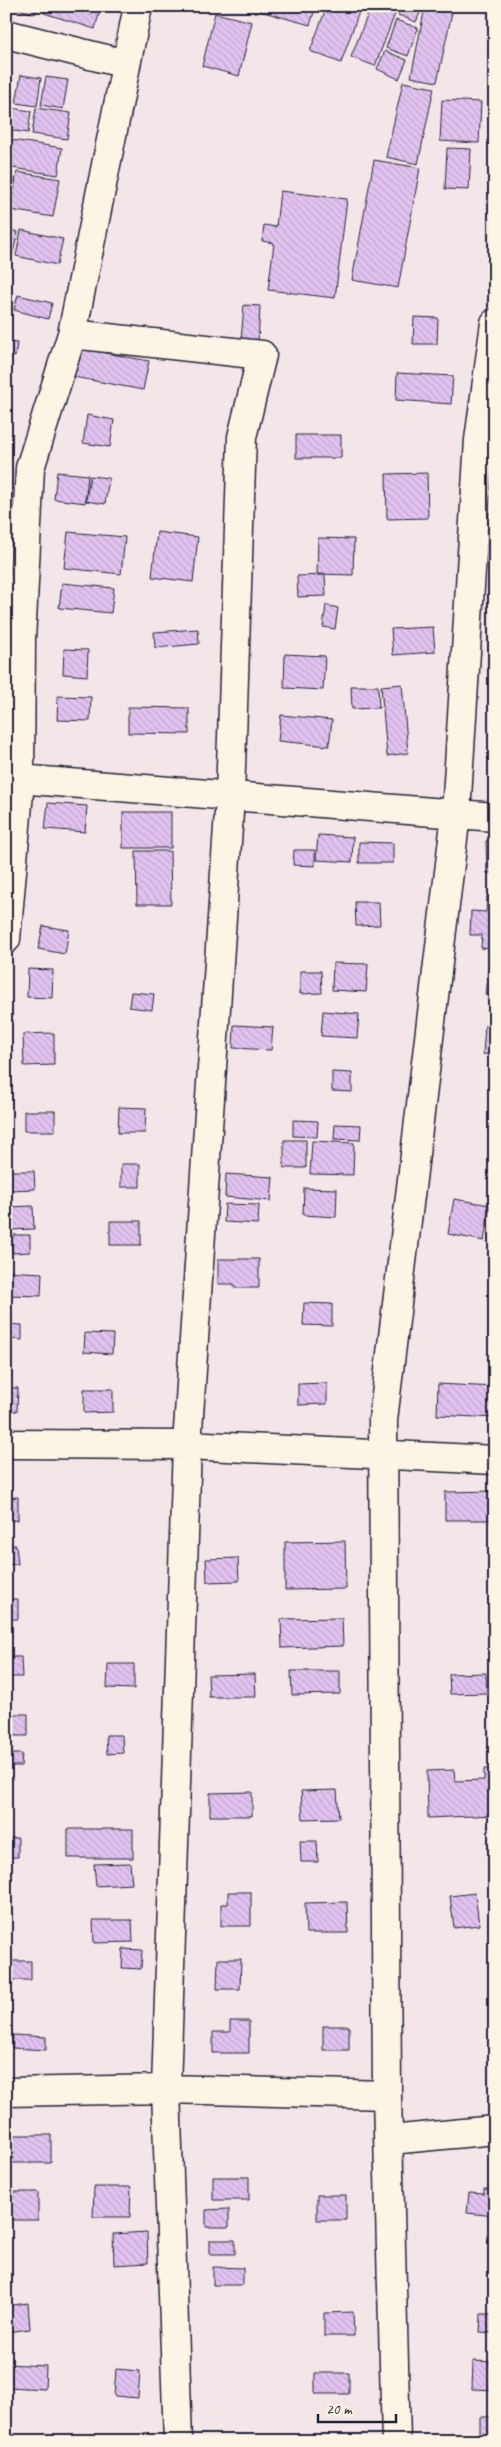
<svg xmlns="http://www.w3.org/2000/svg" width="501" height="2447" viewBox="0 0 501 2447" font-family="Caveat,sans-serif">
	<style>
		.building { fill: url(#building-back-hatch); stroke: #22223b }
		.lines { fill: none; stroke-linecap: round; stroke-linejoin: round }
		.street-casing { stroke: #22223b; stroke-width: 31 }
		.street { stroke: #fcf5e5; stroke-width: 28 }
	</style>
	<defs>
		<pattern id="building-back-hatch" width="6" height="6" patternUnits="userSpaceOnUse" patternTransform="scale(1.25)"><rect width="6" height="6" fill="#e2c3f0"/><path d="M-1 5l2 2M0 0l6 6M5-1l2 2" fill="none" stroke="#c2a7cf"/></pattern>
	</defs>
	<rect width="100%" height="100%" fill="#f4e6e8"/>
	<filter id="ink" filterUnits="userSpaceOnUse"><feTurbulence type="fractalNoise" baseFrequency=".02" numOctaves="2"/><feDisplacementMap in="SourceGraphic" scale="10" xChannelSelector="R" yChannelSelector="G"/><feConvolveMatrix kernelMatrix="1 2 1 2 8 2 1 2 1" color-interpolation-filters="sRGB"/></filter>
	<g filter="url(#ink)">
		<path class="building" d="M9 6H38L35 14Z
			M46 6H101L95 29 44 13Z
			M261 6H316L310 25 260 11Z
			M327 6H361L341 63 310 51Z
			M371 6H398L375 66 351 57Z
			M401 6H423L416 22 398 15Z
			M425 7 452 12 437 82 411 77Z
			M215 13 252 22 239 76 202 66Z
			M396 20 418 28 408 56 386 48Z
			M385 51 407 60 399 79 377 69Z
			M21 75 41 78 37 106 16 103Z
			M46 77 68 80 63 109 41 105Z
			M403 82 434 88 418 164 386 157Z
			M442 100 481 102 479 143 440 141Z
			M11 108 31 111 28 133 8 130Z
			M36 108 71 113 67 139 32 134Z
			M6 139 62 148 58 175 6 167Z
			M447 148 471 149 469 190 445 189Z
			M374 160 420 168 398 288 352 280Z
			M17 172 60 179 53 217 10 210Z
			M6 177 15 179 6 220Z
			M280 191 347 199 335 298 268 290 274 243 262 241 264 225 276 227Z
			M6 229 18 232 12 256 6 254Z
			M21 230 63 239 57 265 16 256Z
			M18 295 52 303 48 319 14 310Z
			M244 305 260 306 258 342 241 341Z
			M414 317 438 318 437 344H413Z
			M6 342 17 343 15 357 6 356Z
			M79 348 149 361 143 390 74 377Z
			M397 373 453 376 451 404 396 400Z
			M87 415 114 420 110 447 83 443Z
			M296 435H341V458H296Z
			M57 472 88 475 85 503 54 499Z
			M427 473 428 518 387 519 386 474Z
			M90 476 109 478 105 504 86 501Z
			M68 532 125 537 121 574 64 568Z
			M157 532 198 537 193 582 152 577Z
			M318 538 354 539 353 575 317 574Z
			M325 575 326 596 298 597 297 576Z
			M62 583 114 588 111 613 59 608Z
			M326 605 338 608 335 629 323 627Z
			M433 627 435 652 393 655 391 629Z
			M198 629 199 644 155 648 154 632Z
			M64 649 88 650 87 676 63 674Z
			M285 654 325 656 323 690 284 688Z
			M402 684 408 753 387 756 381 686Z
			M351 686H378L379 708 352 709Z
			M58 696 91 697 90 721 57 720Z
			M128 707 189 708V734L128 733Z
			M281 715 332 720 329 746 278 741Z
			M48 803 87 806 85 832 45 829Z
			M123 812H171V848H123Z
			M318 835 353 837 352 862 316 860Z
			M495 840V873H487L486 841Z
			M359 842 393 843V863H359Z
			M294 850H315V866L293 865Z
			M136 851H170L171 904H137Z
			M487 896 495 897V949L481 948 482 935H470L471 911 486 912Z
			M355 902H379L380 925 356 926Z
			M43 926 69 930 65 954 38 949Z
			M333 963 368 964 366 992 332 990Z
			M28 969 53 970 52 998 27 997Z
			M488 969H495V995H485Z
			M300 971H321L322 993 300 994Z
			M131 992 154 994 152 1010 129 1007Z
			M323 1011 359 1014 357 1038 321 1036Z
			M234 1025 273 1027 271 1050 233 1048Z
			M485 1025 495 1026V1055L483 1054Z
			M54 1033V1065L24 1066 23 1034Z
			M332 1072 352 1073V1092L332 1091Z
			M119 1107 146 1108 145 1133H118Z
			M24 1111H55V1131H24Z
			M293 1120 318 1121 317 1137 293 1136Z
			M335 1124 361 1125 360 1140 334 1139Z
			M284 1140H306V1168H284Z
			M312 1141 354 1143 353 1175 310 1174Z
			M121 1164H140V1187H121Z
			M9 1171H34L35 1189 9 1190Z
			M226 1174 273 1177 271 1201 225 1197Z
			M304 1188 337 1189 336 1217 303 1215Z
			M454 1199 490 1205 484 1241 448 1234Z
			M225 1204 259 1205 258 1224 224 1222Z
			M33 1206 34 1229 10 1230 9 1207Z
			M110 1221H141V1245H110Z
			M12 1235H30V1252L12 1253Z
			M218 1259H259V1288H234V1284H218Z
			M6 1271 42 1273 41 1296 6 1295Z
			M304 1303 332 1304V1326L303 1325Z
			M6 1324 22 1325V1340L6 1339Z
			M85 1333 113 1334 112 1354 84 1352Z
			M327 1383V1404L298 1405V1384Z
			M438 1384 495 1387V1418L437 1415Z
			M6 1388H18L17 1411H6Z
			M84 1389H113V1412L84 1413Z
			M495 1491V1520H445V1492Z
			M18 1497V1520L6 1521V1498Z
			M345 1541 346 1589 285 1590V1542Z
			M16 1545 18 1564 6 1565V1546Z
			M238 1558 239 1581 207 1582 206 1559Z
			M6 1599H18V1619H6Z
			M342 1618 343 1646 282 1648 281 1619Z
			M6 1657H21L22 1677H6Z
			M108 1664H134V1689L107 1688Z
			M291 1671H340V1694L292 1695Z
			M486 1673 487 1693 450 1694 449 1674Z
			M255 1674 256 1697H209L208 1675Z
			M6 1714H28V1736H6Z
			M106 1735H122L123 1753 107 1754Z
			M6 1754H22L21 1766H6Z
			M484 1769H495V1815L428 1818 427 1771 454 1770 455 1781 484 1780Z
			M337 1790 339 1818 303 1819 301 1791Z
			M252 1792V1816H210V1793Z
			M68 1829H133V1858H68Z
			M6 1838H18V1857H6Z
			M300 1841H317L318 1862H301Z
			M130 1863 132 1884 96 1886 94 1864Z
			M228 1892H251V1926H221V1904H228Z
			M475 1893 479 1925 454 1928 450 1896Z
			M347 1902 348 1933H306L305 1903Z
			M93 1920H132L133 1942 94 1943Z
			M123 1949 142 1950 141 1969 122 1968Z
			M218 1959H241L240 1989H217Z
			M6 1961H31V1980H6Z
			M230 2021H249V2053H213V2032H230Z
			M323 2026H349V2050H323Z
			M13 2035 46 2037V2050L12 2048Z
			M6 2135H51V2163H6Z
			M213 2177H249V2200H213Z
			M94 2187H131L130 2217H93Z
			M484 2189H495V2216L467 2213 469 2193 484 2194Z
			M6 2192H38V2220H6Z
			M317 2195H346V2220H317Z
			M229 2209V2227H206V2210Z
			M147 2232 148 2263 114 2265 113 2234Z
			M210 2240H235V2254H210Z
			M213 2267 243 2268V2285H213Z
			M28 2303 30 2329 6 2332V2306Z
			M353 2312 354 2336H324V2313Z
			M481 2314H495V2333L480 2332Z
			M473 2361 495 2362V2390L472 2389Z
			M6 2364 46 2366 45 2389 6 2387Z
			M116 2369 140 2371 138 2398 114 2396Z
			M315 2373H349V2394H315Z
			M480 2417H495V2436H480Z"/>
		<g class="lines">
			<defs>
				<path id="street" d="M6 34 126 64
					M72 334 262 355 242 437 230 797 187 1445 166 2089 178 2441
					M6 778 495 817
					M6 939 20 781 21 640 30 468 72 334 138 6
					M6 1444 187 1445 495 1460
					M6 2092 166 2089 387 2095
					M390 2140 495 2130
					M396 2441 387 2095 383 1420 456 814 479 440 495 323"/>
			</defs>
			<use href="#street" class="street-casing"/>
			<use href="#street" class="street"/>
		</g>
	</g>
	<rect width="501" height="2447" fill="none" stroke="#fcf5e5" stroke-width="25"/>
	<rect x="12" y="12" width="476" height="2422" fill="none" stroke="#22223b" stroke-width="2" filter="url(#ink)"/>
	<path d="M318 2414v8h78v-8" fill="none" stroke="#22223b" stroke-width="2.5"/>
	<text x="326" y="2414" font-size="15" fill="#22223b" stroke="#fcf5e5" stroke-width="4" paint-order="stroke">20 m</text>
</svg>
